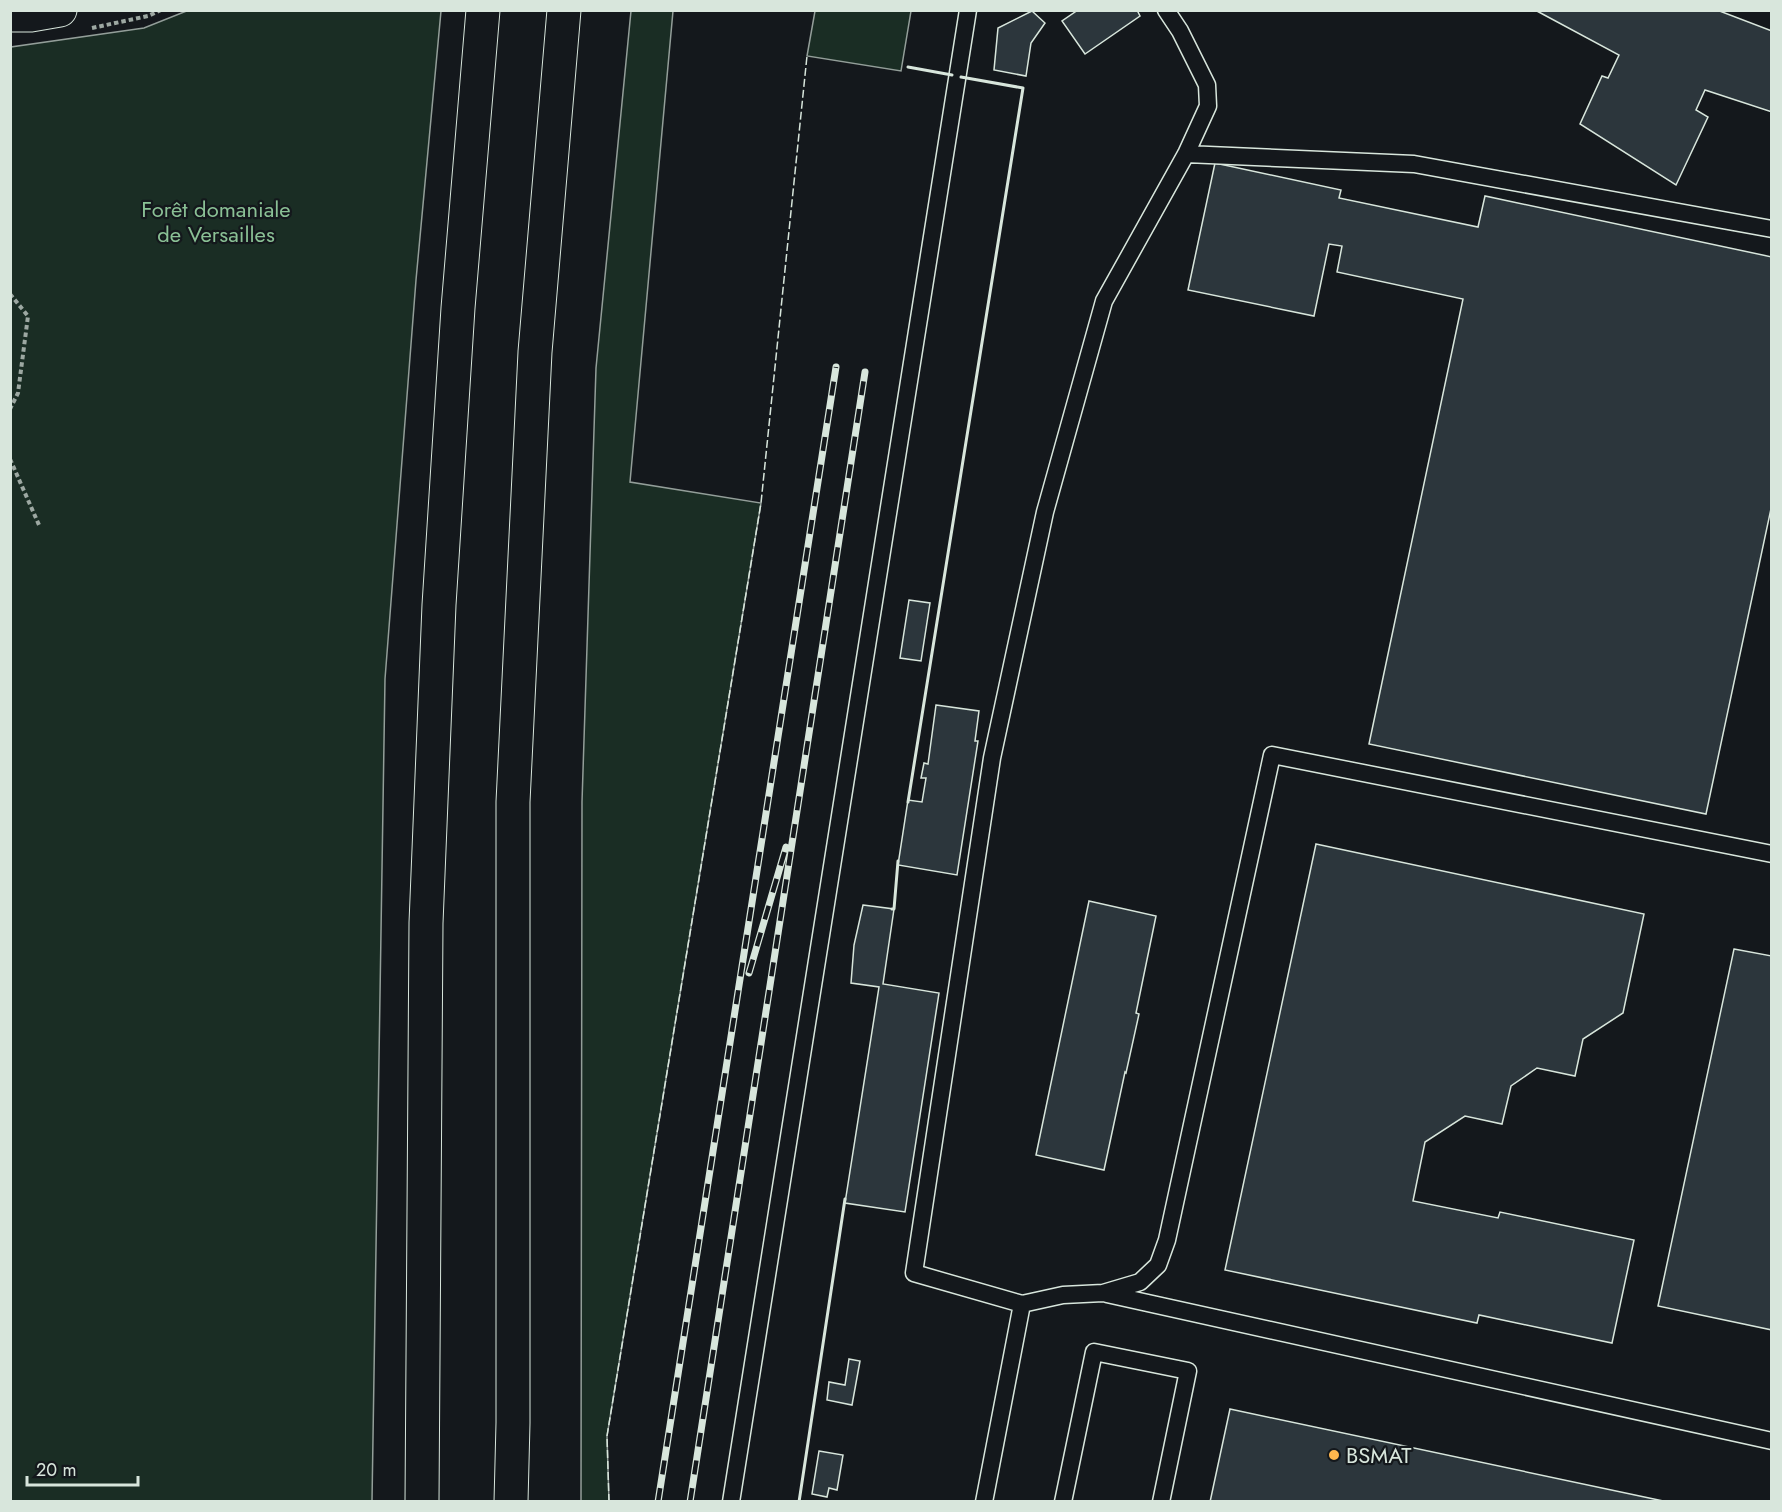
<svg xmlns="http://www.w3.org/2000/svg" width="1782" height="1512" viewBox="0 0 1782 1512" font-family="Jost,sans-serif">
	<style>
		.green { fill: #1a2d24; stroke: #939e99; stroke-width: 1.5 }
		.building { fill: #2c363c; stroke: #d8e6dc; stroke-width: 1.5 }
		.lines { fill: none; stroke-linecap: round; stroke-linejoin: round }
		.service-casing { stroke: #d8e6dc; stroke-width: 19 }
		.tertiary-casing { stroke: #d8e6dc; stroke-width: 35 }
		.trunk-casing { stroke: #d8e6dc; stroke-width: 35 }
		.path { stroke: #9da8a2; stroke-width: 4; stroke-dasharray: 4.5 3; stroke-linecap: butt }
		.service { stroke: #14181c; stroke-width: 16 }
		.tertiary { stroke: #14181c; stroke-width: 33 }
		.trunk { stroke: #14181c; stroke-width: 33 }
		.rail-casing { stroke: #d8e6dc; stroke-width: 7 }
		.rail { stroke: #14181c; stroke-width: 4.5; stroke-dasharray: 14; stroke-linecap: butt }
		.fence { stroke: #d8e6dc; stroke-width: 1.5; stroke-dasharray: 8 3; stroke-linecap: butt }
		.wall { stroke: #d8e6dc; stroke-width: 3 }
		.poi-dot { fill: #ffb74d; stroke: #14181c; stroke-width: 2 }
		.labels { text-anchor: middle; stroke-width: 4.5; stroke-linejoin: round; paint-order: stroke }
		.park-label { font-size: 22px; fill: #8ac095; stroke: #14181c }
		.poi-label { font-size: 22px; fill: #d8e6dc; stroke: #14181c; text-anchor: start }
	</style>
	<rect width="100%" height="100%" fill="#14181c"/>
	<path class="green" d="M189 10 441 11 416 280 385 679 372 1501H11V47L144 28Z
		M631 11H673L630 482 761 503 607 1436 609 1501 581 1502 582 802 596 368Z
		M815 11H911L901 71 807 56Z"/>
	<path class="building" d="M1078 10H1137L1140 16 1085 54 1062 21Z
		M1535 10H1717L1772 31V112L1705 90 1696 110 1708 117 1676 185 1580 124 1602 76 1608 78 1619 55Z
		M1032 11 1045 23 1031 43 1026 76 994 70 998 28Z
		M1215 163 1341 190 1339 198 1478 227 1485 196 1772 257V504L1706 814 1369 744 1463 299 1337 272 1342 246 1329 244 1314 316 1188 290Z
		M909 600 930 603 921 661 900 658Z
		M936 705 979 711 975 741H978L957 875 898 865 908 800 922 802 926 778H921L924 763 928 764Z
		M1316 844 1644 914 1623 1013 1583 1039 1575 1076 1537 1068 1511 1086 1502 1124 1465 1116 1425 1142 1413 1201 1498 1218 1500 1212 1634 1240 1612 1343 1479 1315 1477 1323 1225 1270Z
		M1089 901 1156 916 1136 1013 1139 1014 1126 1073 1125 1072 1104 1170 1036 1155Z
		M863 905 894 909 883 984 939 993 905 1212 845 1203 879 987 851 983 854 945Z
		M1734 949 1772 956V1330L1658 1306Z
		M849 1359 860 1361 852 1405 827 1400 829 1382 845 1385Z
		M1230 1409 1668 1502H1210Z
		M819 1451 843 1455 837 1490 829 1488 827 1497 812 1494Z"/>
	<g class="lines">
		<defs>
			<path id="service" d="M1166 10 1180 31 1207 85 1208 106 1186 154 1104 301 1045 512 992 758 914 1273 1022 1304 1063 1295 1103 1293 1140 1282 1158 1265 1167 1240 1272 755 1772 854
				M1186 154 1414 164 1772 229
				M1107 1294 1772 1441
				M731 1502 968 10
				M984 1502 1022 1304
				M1063 1502 1094 1352 1188 1371 1161 1502"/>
			<path id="tertiary" d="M10 15H31L60 10"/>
			<path id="trunk" d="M422 1502 426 923 439 605 458 308 483 10
				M511 1502 513 1423V802L535 352 564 10"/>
		</defs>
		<use href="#service" class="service-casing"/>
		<use href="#tertiary" class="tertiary-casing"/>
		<use href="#trunk" class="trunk-casing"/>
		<path class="path" d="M92 28 148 16 161 10
			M10 294 28 316 18 393 10 409
			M10 459 39 525"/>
		<use href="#service" class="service"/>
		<use href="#tertiary" class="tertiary"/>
		<use href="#trunk" class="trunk"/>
		<defs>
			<path id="rail" d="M749 973 786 847
				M658 1502 836 367
				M690 1502 865 372"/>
		</defs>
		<use href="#rail" class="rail-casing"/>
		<use href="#rail" class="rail"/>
		<path class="fence" d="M609 1502 607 1436 761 503 807 56"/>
		<path class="wall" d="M908 67 952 75
			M908 802 1023 88 961 77
			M892 909H894L898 861
			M799 1502 845 1199"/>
	</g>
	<circle class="poi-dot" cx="1334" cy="1455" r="6"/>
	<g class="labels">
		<g class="park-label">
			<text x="216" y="217">Forêt domaniale<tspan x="216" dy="25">de Versailles</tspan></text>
		</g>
		<g class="poi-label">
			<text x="1346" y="1463">BSMAT</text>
		</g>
	</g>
	<rect width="1782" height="1512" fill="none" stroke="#d8e6dc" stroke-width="24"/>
	<path d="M27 1476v9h111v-9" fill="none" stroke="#d8e6dc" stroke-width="3"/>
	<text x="36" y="1476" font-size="18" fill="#d8e6dc" stroke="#14181c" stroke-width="4.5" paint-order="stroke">20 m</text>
</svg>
